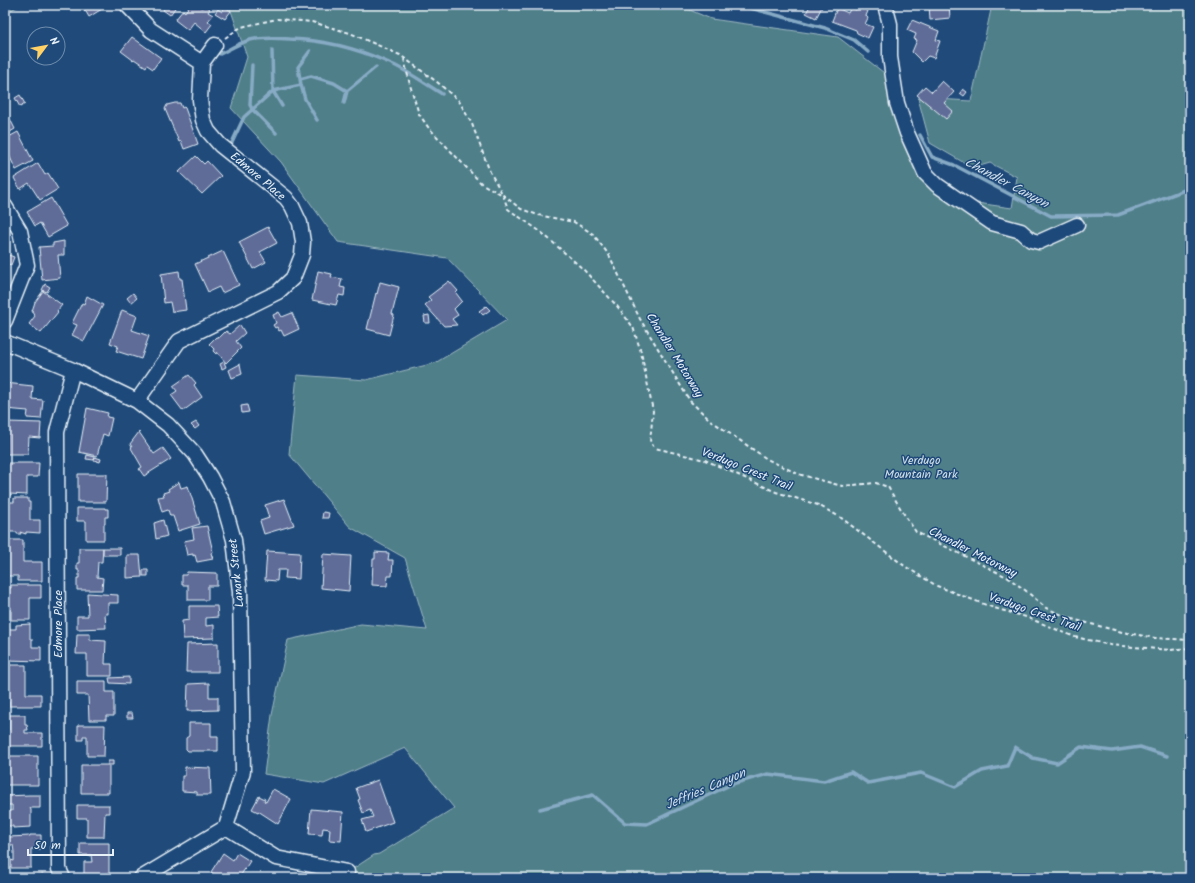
<svg xmlns="http://www.w3.org/2000/svg" width="1195" height="883" viewBox="0 0 1195 883" font-family="Kalam,sans-serif">
	<style>
		.green { fill: #507f89; stroke: #9cb8c0 }
		.lines { fill: none; stroke-linecap: round; stroke-linejoin: round }
		.stream { stroke: #87abc5; stroke-width: 3.5 }
		.building { fill: #606c98; stroke: #e8f1f8 }
		.minor-casing { stroke: #e8f1f8; stroke-width: 17 }
		.path { stroke: #e8f1f8; stroke-width: 2; stroke-dasharray: 4 3; stroke-linecap: butt }
		.minor { stroke: #1f4a7a; stroke-width: 14 }
		.labels { text-anchor: middle; stroke-width: 3; stroke-linejoin: round; paint-order: stroke }
		.street-label { font-size: 12px; fill: #e8f1f8; stroke: #1f4a7a }
		.park-label { font-size: 12px; fill: #d1e0e7; stroke: #1f4a7a }
		.water-label { font-size: 13px; font-style: italic; fill: #d0dfeb; stroke: #1f4a7a }
	</style>
	<rect width="100%" height="100%" fill="#1f4a7a"/>
	<filter id="ink" filterUnits="userSpaceOnUse"><feTurbulence type="fractalNoise" baseFrequency=".025" numOctaves="2"/><feDisplacementMap in="SourceGraphic" scale="8" xChannelSelector="R" yChannelSelector="G"/><feConvolveMatrix kernelMatrix="1 2 1 2 8 2 1 2 1" color-interpolation-filters="sRGB"/></filter>
	<g filter="url(#ink)">
		<path class="green" d="M5 5H21L5 13Z
			M229 5H678L711 19 838 37 888 76 913 159 956 200 1012 208 1017 177 990 163 973 168 930 143 918 98 971 101 992 5H1190V878H343L342 876 374 855 379 854 454 808 405 748 324 784 264 774 272 715 288 640 361 624 427 630 405 558 350 527 289 454 297 375 366 380 435 363 507 320 447 258 338 242 281 162 231 108 247 57Z"/>
		<g class="lines">
			<path class="stream" d="M739 5 825 28 854 40 868 52
				M272 51 273 91 282 106
				M310 51 298 67 301 85 305 99 317 120
				M220 54C230 49 239 43 250 40 263 37 277 38 290 39 323 40 356 48 387 62 407 70 424 83 442 94
				M252 65 250 105 252 109 276 133
				M300 79 311 76 334 83 347 91
				M344 103 347 91 376 67
				M920 135 932 157 954 165 1051 216 1118 215 1190 188
				M229 149 244 117 273 91 301 85
				M540 809 593 795 625 823 647 824 732 784 768 774 824 781 851 772 868 783 921 773 955 787 982 771 1007 766 1015 747 1033 758 1057 763 1081 747 1112 751 1140 747 1167 756"/>
		</g>
		<path class="building" d="M78 5H103L105 7 89 17 85 10 83 11Z
			M162 5H177L170 15 163 10 165 7Z
			M190 5H198L202 8 205 5 210 9 208 12 213 15 208 21 212 24 206 32 194 22 188 30 175 20 183 10 185 12Z
			M808 5H823L816 18 806 13 810 6Z
			M929 5H949L950 18 930 20Z
			M858 6 868 11 866 16 868 18 865 24 873 27 868 38 857 33 856 30 832 21 837 8 848 13 851 7 856 10Z
			M225 7 231 11 225 19 215 13 218 9 222 12Z
			M912 20 939 31 936 40 940 41 934 58 928 56 922 62 912 52 917 40 914 39 916 34 907 30Z
			M132 37 161 58 153 69 147 65 146 67 134 59 133 60 121 51Z
			M942 81 954 92 944 103 953 111 946 119 917 95 925 86 932 92Z
			M963 89 967 92 964 96 960 93Z
			M20 95 25 104 20 107 15 98Z
			M175 103H180L182 108 184 107 185 108 198 144 187 148 184 149 181 141 179 142 165 109 167 105Z
			M5 113 6 116 8 115 15 129 5 135Z
			M18 132 33 161 16 170 8 153 5 155V139Z
			M196 156 204 164 207 161 221 176 202 194 179 172Z
			M38 163 45 175 48 173 58 189 40 200 29 183 20 189 14 178Z
			M51 198 67 226 48 237 40 223 35 226 27 212Z
			M268 227 277 243 260 252 266 262 253 269 239 242Z
			M5 239 9 246 5 248Z
			M64 241V255H58L60 278 42 280 39 247 53 246V243Z
			M223 251 239 285 222 293 219 287 208 292 195 264Z
			M6 254 14 257 11 265 5 263Z
			M179 271 180 279H182L186 310 172 312 170 302 164 303 161 274Z
			M318 271 332 274 331 277 342 279 340 287 345 288 344 296 339 295 336 305 312 300Z
			M449 281 458 291 456 293 462 301 454 309 458 315 452 319 457 325 444 326 425 305 431 300 428 297Z
			M380 282 399 287 392 314 394 315 389 335 367 329 376 293 377 294Z
			M45 284 50 287 47 292 42 290Z
			M43 291 62 305 57 311 58 312 41 333 29 324 35 316 32 311 35 302Z
			M133 293 137 298 131 303 127 298Z
			M87 296 103 305 84 341 72 335 77 325 72 323 82 303 84 304Z
			M486 306 490 310 483 315 479 311Z
			M122 310 137 316 132 330 149 336 141 359 116 351 118 346 110 343Z
			M279 312 282 317 292 313 299 329 284 336 281 330 279 331 277 327 275 328 273 325 276 323 273 315Z
			M429 315 430 323H425L424 316Z
			M240 325 245 333 236 341 241 348 226 363 217 352 216 354 213 351 214 349 209 344 216 337 219 338 226 331 230 334Z
			M224 362 226 367 222 369 220 364Z
			M240 364 242 374 232 378 229 370Z
			M189 375 196 383 194 385 202 397 183 411 171 395 177 391 173 386Z
			M5 383 33 386 32 399 43 400 41 419 27 418 28 411 5 409Z
			M247 405 249 412 242 413 241 406Z
			M87 408 108 413 107 417 112 418 108 436 103 434 97 456 79 452Z
			M8 422 41 423 40 438 29 437 28 454H7Z
			M196 422 199 426 195 429 191 425Z
			M139 432 154 454 163 448 171 459 144 476 139 469 142 467 131 448 132 447 130 444Z
			M87 455 95 457 94 460 86 459Z
			M95 457 101 459 100 462 94 460Z
			M9 463H39L38 477H27V495L10 494V496H5L6 464Z
			M78 474H107L106 502H78Z
			M179 482 181 488 188 486 200 524 178 531 173 516H170L168 510 162 512 158 497 164 496 163 493 169 491 168 489Z
			M14 498H28V502H30V520H40V533L26 532V534L20 532 21 534H17V532H9V502H14Z
			M284 499 294 525 264 534 260 521 269 518 265 505Z
			M77 508H105V509H108V517H105V524H104V540H86V521H77Z
			M323 512 329 513 328 518H322Z
			M163 520 167 536 156 539 154 523Z
			M207 526 213 552 211 553 213 559 197 562 195 555 193 556V554L187 555 184 541 194 539 192 528Z
			M5 540H23V562H42V581H18V576H5Z
			M79 548H103L102 562H98L97 577 103 578 102 590H77V578H79V570H77V563H79Z
			M103 548H120V555H103Z
			M267 551 300 553 299 579 285 578 286 570H278L277 581 265 580Z
			M375 552 389 553 388 560H393L392 576H388L387 586 372 585 373 559H375Z
			M323 554 351 556 349 591 321 588Z
			M127 555H140L142 577 127 578Z
			M143 570H148V576H143Z
			M187 572 217 573V586H208V600H188V585H182V575H186Z
			M11 585H41V598H30V620H11V607H5V588H11Z
			M87 593 118 595V603H108V614H105L106 628 77 629V616H88Z
			M189 606H217L218 617 206 618V626L214 625V638L183 639 182 621 189 620Z
			M30 624V639H32V647H41V661L7 660V629H16V625Z
			M77 634H90V640L106 641 105 664H112V676H87V654H76Z
			M218 643V672H186L187 644Z
			M5 664H9V665H26V694H41V706H9V702L5 701V685L9 684V666H5Z
			M129 677V684L110 683 109 678Z
			M77 681H106V692H114V716H106V720H89L88 695H77Z
			M209 683V697H218V710L187 711 188 684Z
			M127 713H132L133 718H127Z
			M9 715H25V725H27L28 730H25V733H42V746H5V731L9 730Z
			M189 723H211V736H218V751H188L186 749V738L189 736Z
			M78 725H105L104 756H87V736H83V740H78Z
			M9 756H38V785H5L6 757 9 758Z
			M108 761H113V765H109V793H81V765H108Z
			M185 767 210 768 211 795H197V792L182 791V776H185Z
			M378 780 393 822 366 832 362 820 373 817 370 810 363 813 358 800 360 799 356 788Z
			M273 789 291 799 278 824 258 811V812L252 809 259 796 265 799 264 801 266 802Z
			M29 795H40V808H30L31 810V827L13 828V826H8V811H12V805H5V796Z
			M77 805H109V813H105L104 837H87V818H77Z
			M311 809 343 812 341 841 329 840 330 829 323 828 322 835 309 834Z
			M30 835H41V849H31V868H11V860L14 861V852L13 845H9V837L30 836Z
			M80 843H109V875L84 876V862H92L91 855H80Z
			M223 853 233 860 237 853 250 861 239 878H221L211 872Z
			M43 874 45 878H31H34L33 876Z"/>
		<g class="lines">
			<defs>
				<path id="minor" d="M127 5 151 30 202 63
					M885 5 890 24V57L897 103 907 133 925 173 937 185 992 223 1021 231 1031 240 1039 242 1077 225
					M5 206 20 231 27 265 5 321
					M5 342 73 370 137 401 168 425 195 454 210 477 223 502 234 540 240 592 243 771 226 827
					M137 401 179 341 278 292 293 278 302 255 303 242 300 223 292 206 286 198 275 189 220 145 208 131 203 120 200 100 202 63 215 45
					M63 878 59 869 57 432 73 370
					M141 878 226 827 276 858 347 872"/>
			</defs>
			<use href="#minor" class="minor-casing"/>
			<path class="path" d="M225 38 241 27 277 19 312 22 350 33 400 55 437 82 459 101 472 124 490 172 503 195 521 209 538 215 574 222 593 234 609 255 640 319 690 401 710 420 767 459 798 474 842 486 876 483 888 487 902 511 916 532 1007 577 1025 590 1046 608 1072 619 1122 632 1155 638 1190 640
				M404 59 410 85 419 114 428 127 482 184 503 195 508 209 541 232 583 269 617 306 633 327 641 352 653 411 650 442 655 448 705 460 776 492 818 505 840 517 906 567 937 586 994 608 1026 617 1075 637 1110 645 1170 650 1190 648"/>
			<use href="#minor" class="minor"/>
		</g>
	</g>
	<g class="labels">
		<g class="street-label">
			<text transform="translate(258 176) rotate(40)" y="4">Edmore Place</text>
			<text transform="translate(675 355) rotate(58)" y="4">Chandler Motorway</text>
			<text transform="translate(747 469) rotate(22)" y="4">Verdugo Crest Trail</text>
			<text transform="translate(973 552) rotate(27)" y="4">Chandler Motorway</text>
			<text transform="translate(236 573) rotate(-96)" y="4">Lanark Street</text>
			<text transform="translate(1035 612) rotate(19)" y="4">Verdugo Crest Trail</text>
			<text transform="translate(58 624) rotate(-90)" y="4">Edmore Place</text>
		</g>
		<g class="park-label">
			<text x="921" y="464">Verdugo<tspan x="921" dy="14">Mountain Park</tspan></text>
		</g>
		<g class="water-label">
			<text transform="translate(1007 182) rotate(28)" y="5">Chandler Canyon</text>
			<text transform="translate(705 788) rotate(-23)" y="5">Jeffries Canyon</text>
		</g>
	</g>
	<rect width="1195" height="883" fill="none" stroke="#1f4a7a" stroke-width="20"/>
	<rect x="10" y="10" width="1175" height="863" fill="none" stroke="#e8f1f8" stroke-width="1.5" filter="url(#ink)"/>
	<g transform="translate(46 46) rotate(58)"><circle r="19" fill="#1f4a7a" stroke="#6f8dac"/>
	<path d="M0-3L7 15L0 10L-7 15Z" fill="#ffd166"/>
	<text y="-6" font-size="11" font-weight="bold" text-anchor="middle" fill="#e8f1f8">N</text>
	</g>
	<path d="M28 849v6h85v-6" fill="none" stroke="#e8f1f8" stroke-width="2"/>
	<text x="34" y="849" font-size="12" fill="#e8f1f8" stroke="#1f4a7a" stroke-width="3" paint-order="stroke">50 m</text>
</svg>
